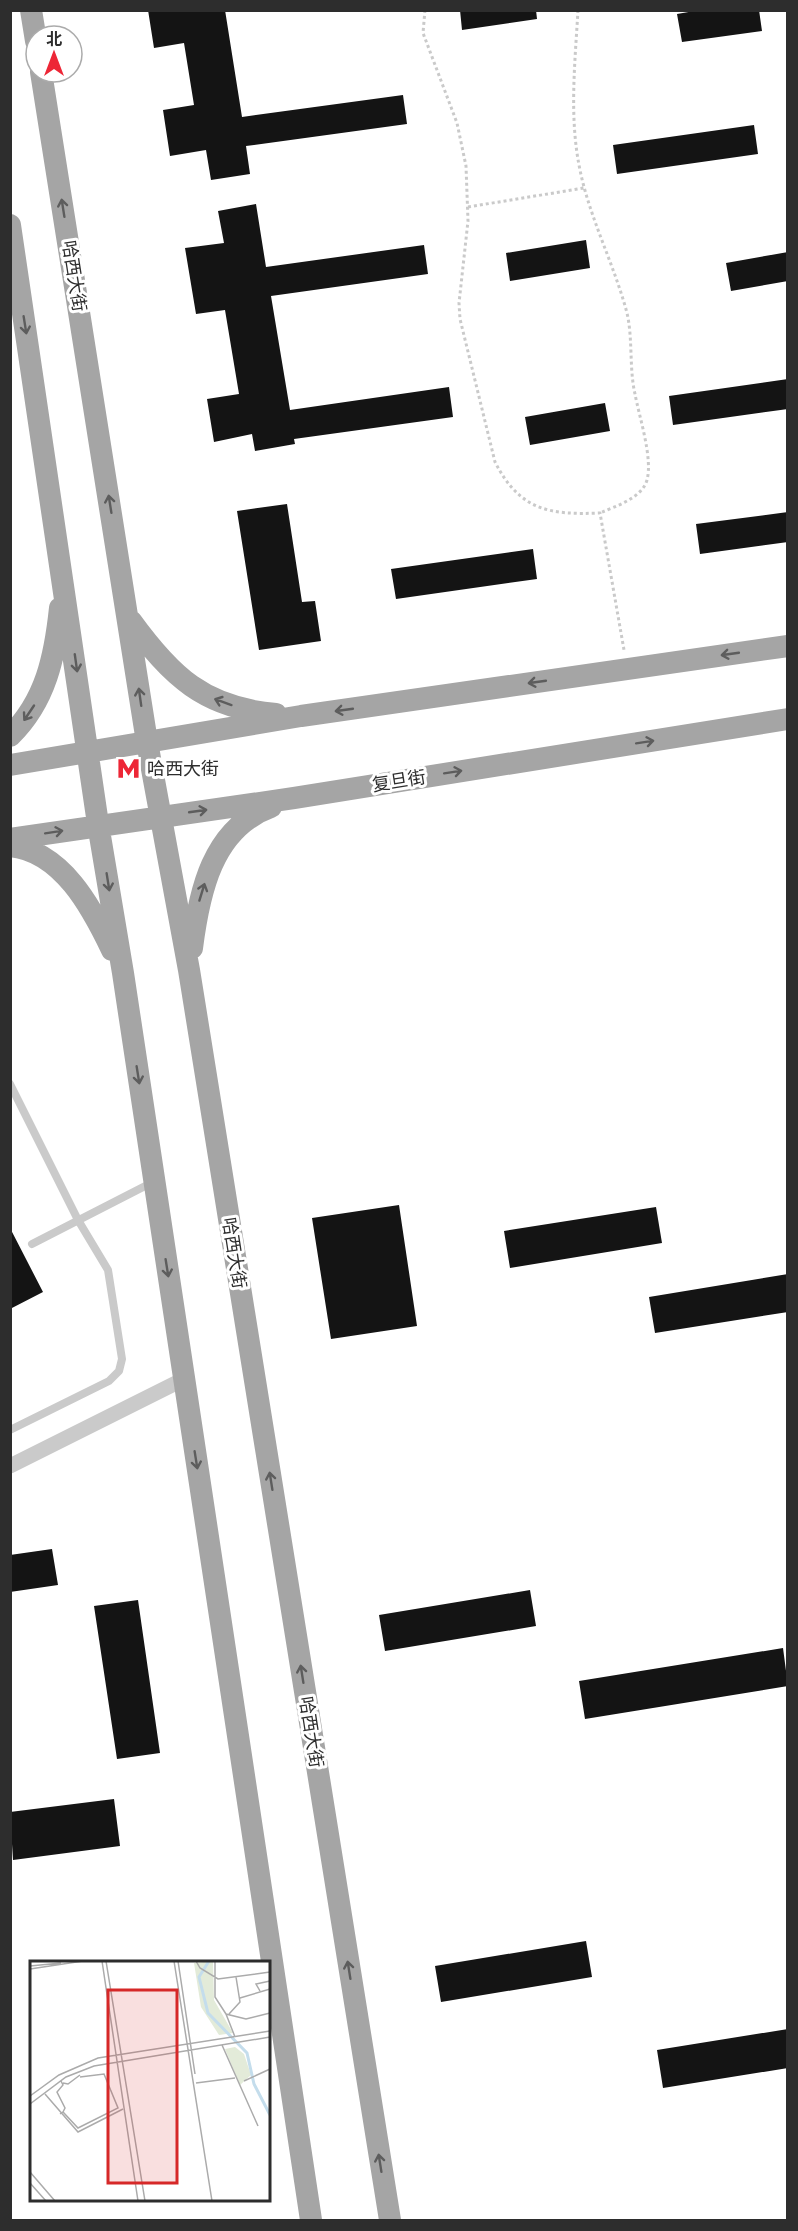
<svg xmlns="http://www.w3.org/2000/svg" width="798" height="2231" viewBox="0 0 798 2231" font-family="Raleway,'Noto Sans SC',sans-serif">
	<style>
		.building { fill: #141414 }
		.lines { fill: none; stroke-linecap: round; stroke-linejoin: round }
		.path { stroke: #cacaca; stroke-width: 3; stroke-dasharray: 3 3; stroke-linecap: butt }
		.lane { stroke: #cacaca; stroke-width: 8 }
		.street { stroke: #cacaca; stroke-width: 15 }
		.primary { stroke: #a5a5a5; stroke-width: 22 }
		.oneway { stroke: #5d5d5d }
		.labels { text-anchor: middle; stroke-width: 6; stroke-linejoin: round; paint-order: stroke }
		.street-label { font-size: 18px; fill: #2d2d2d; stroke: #fff }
		.poi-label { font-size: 18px; fill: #2d2d2d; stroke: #fff; text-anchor: start }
		.inset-river { fill: none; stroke: #c4ddec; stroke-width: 3 }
		.inset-road { fill: none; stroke: #ababab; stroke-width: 1.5 }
		.view { fill: #d62828; fill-opacity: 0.15; stroke: #d62828; stroke-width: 3 }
		.inset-edge { fill: none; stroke: #2d2d2d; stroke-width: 3 }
	</style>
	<rect width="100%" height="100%" fill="#fff"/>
	<path class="building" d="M148 10H225L242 117 403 95 407 124 246 146 250 174 211 180 206 150 170 156 163 110 194 105 184 43 154 48Z
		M460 10H536L537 19 462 30Z
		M700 10H759L762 31 682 42 677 14Z
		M754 125 758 154 617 174 613 145Z
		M256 204 266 267 424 245 428 274 271 296 290 410 449 387 453 417 294 439 295 444 255 451 252 434 214 442 207 399 239 394 225 310 196 314 185 248 224 243 218 211Z
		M586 240 590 268 510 281 506 253Z
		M788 252V281L731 291 726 263Z
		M788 379V409L673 425 669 396Z
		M605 403 610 431 530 445 525 417Z
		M287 504 302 602 315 601 321 641 259 650 237 511Z
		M788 512V542L700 554 696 524Z
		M533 549 537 579 396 599 391 569Z
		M399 1205 417 1326 331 1339 312 1218Z
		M656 1207 662 1243 510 1268 504 1231Z
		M10 1228 43 1292 10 1309Z
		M788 1274V1312L655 1333 649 1297Z
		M52 1549 58 1585 10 1592V1555Z
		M530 1590 536 1626 385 1651 379 1615Z
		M138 1600 160 1753 117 1759 94 1606Z
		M783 1648 788 1686 585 1719 579 1681Z
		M114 1799 120 1846 13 1860 10 1812Z
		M586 1941 592 1977 441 2002 435 1966Z
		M788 2029V2068L663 2088 657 2050Z"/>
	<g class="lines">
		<path class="path" d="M425 10 423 33 457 123 466 166 468 221 459 303 460 319 495 462C520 511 550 515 600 513L624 650
			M578 10C575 63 569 118 580 170 590 219 614 264 627 313 633 339 629 368 635 394 639 416 653 458 647 480 642 498 616 506 600 513
			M468 207 584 188"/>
		<path class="lane" d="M10 1084 78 1220 108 1270 122 1359 119 1371 109 1381 10 1430
			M32 1244 153 1182"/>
		<path class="street" d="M10 1466 184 1379"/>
		<path class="primary" d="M31 10 36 41
			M41 72 147 742 189 970 390 2220
			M10 225 98 824 123 973 311 2220
			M131 621C171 676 204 708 276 714
			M10 736C46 701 55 656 60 608
			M10 765 301 716 788 646
			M10 839 294 798 788 719
			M10 846C62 851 92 908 112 950
			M192 948C199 893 212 828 271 807"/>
	</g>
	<defs><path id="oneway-shaft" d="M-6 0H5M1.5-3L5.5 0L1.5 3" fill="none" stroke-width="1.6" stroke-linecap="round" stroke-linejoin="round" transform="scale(1.5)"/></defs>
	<g class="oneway">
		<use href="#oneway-shaft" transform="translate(63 208) rotate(-99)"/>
		<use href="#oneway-shaft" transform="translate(25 325) rotate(81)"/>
		<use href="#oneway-shaft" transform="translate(110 504) rotate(-99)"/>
		<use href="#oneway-shaft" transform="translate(730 654) rotate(172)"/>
		<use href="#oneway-shaft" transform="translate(76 663) rotate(82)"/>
		<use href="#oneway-shaft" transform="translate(537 682) rotate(172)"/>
		<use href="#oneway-shaft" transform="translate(140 697) rotate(-98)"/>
		<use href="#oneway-shaft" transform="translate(223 702) rotate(-160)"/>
		<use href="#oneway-shaft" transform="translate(344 710) rotate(172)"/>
		<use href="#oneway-shaft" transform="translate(29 713) rotate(124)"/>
		<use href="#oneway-shaft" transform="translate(645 742) rotate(-9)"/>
		<use href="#oneway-shaft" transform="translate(453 772) rotate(-9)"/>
		<use href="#oneway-shaft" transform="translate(198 811) rotate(-8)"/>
		<use href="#oneway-shaft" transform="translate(54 832) rotate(-9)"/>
		<use href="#oneway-shaft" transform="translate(108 882) rotate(81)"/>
		<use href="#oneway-shaft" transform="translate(202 892) rotate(-73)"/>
		<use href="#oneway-shaft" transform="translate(138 1075) rotate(81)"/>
		<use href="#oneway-shaft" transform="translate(167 1268) rotate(81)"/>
		<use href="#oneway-shaft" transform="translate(196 1460) rotate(81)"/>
		<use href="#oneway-shaft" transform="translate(271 1481) rotate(-99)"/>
		<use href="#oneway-shaft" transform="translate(302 1674) rotate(-99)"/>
		<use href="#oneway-shaft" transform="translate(349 1970) rotate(-99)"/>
		<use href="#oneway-shaft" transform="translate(380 2163) rotate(-99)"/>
	</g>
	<defs>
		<symbol id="metro-bare" viewBox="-9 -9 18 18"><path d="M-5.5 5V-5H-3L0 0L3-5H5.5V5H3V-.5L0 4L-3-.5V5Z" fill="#ed2636" stroke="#fff" stroke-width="2.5" paint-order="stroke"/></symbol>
	</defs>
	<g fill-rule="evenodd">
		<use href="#metro-bare" x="112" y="752" width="33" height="33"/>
	</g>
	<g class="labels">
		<g class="street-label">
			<text transform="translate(74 276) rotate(81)" y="6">哈西大街</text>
			<text transform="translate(399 781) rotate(-9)" y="6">复旦街</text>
			<text transform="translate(234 1253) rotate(81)" y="6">哈西大街</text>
			<text transform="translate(311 1732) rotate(81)" y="6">哈西大街</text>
		</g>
		<g class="poi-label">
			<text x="147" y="775">哈西大街</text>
		</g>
	</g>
	<g transform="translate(30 1961)">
		<rect width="240" height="240" fill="#fff"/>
		<path d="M183 0 184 39 203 72 189 74 171 46 164 2ZM205 86 214 93 221 114 210 124 195 88Z" fill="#e3ebd9"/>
		<path class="inset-river" d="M179 0 169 16 178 52 217 92 224 123 240 154"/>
		<path class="inset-road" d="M72 0 108 240M76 0 115 240M144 0 182 240M148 0 165 113M166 0 170 7 188 18 240 11M185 0V36L196 53 216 58 240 52M0 5 31 2M0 8 53 0M230 30 226 23 240 20M210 37 240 28M196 53 205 76M199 53 210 41 206 16M192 84 228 165M31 120 33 124 27 131 35 147 33 151M214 120 240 108M33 122 38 123 50 114M166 122 205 117M15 133 48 171 93 148M0 135 29 114 68 97 240 70M0 143 36 116 64 105 240 76M30 153 33 151 48 167 88 147 74 113 50 116M0 211 25 240M0 222 16 240"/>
		<path class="view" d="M78 29H147V222H78Z"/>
		<rect width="240" height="240" class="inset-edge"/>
	</g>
	<rect width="798" height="2231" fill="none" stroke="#2d2d2d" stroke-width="24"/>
	<g transform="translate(54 54)"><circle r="28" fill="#ffffff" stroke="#ababab" stroke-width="1.5"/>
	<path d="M0-4.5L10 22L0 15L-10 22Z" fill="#ed2636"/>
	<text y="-9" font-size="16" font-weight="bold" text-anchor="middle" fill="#2d2d2d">北</text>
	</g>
</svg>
